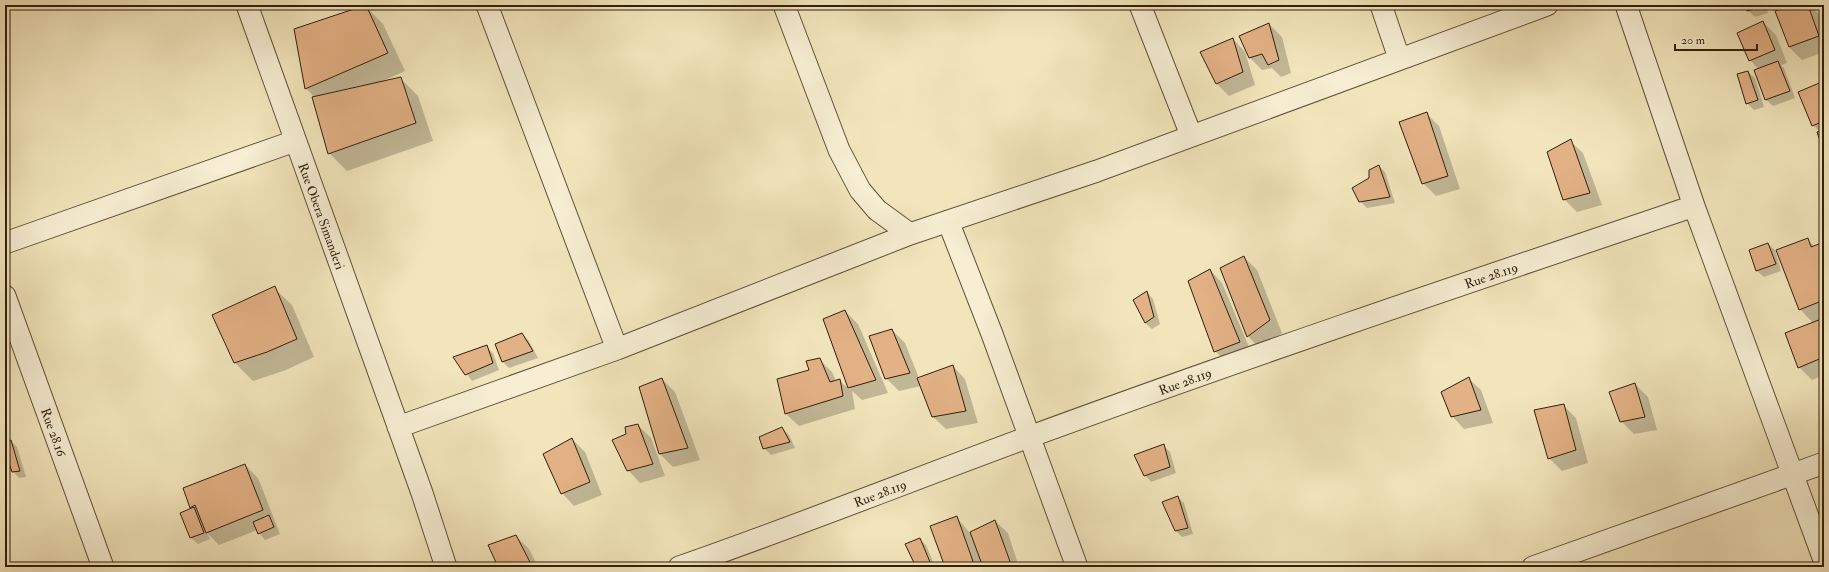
<svg xmlns="http://www.w3.org/2000/svg" width="1829" height="572" viewBox="0 0 1829 572" font-family="'IM FELL Double Pica',serif">
	<style>
		.shadow { fill: #0003 }
		.building { fill: #e3b186; stroke: #311f0a }
		.lines { fill: none; stroke-linecap: round; stroke-linejoin: round }
		.minor-casing { stroke: #615036; stroke-width: 23 }
		.minor { stroke: #f7eed3; stroke-width: 21 }
		.labels { text-anchor: middle; stroke-width: 3; stroke-linejoin: round; paint-order: stroke }
		.street-label { font-size: 13px; fill: #311f0a; stroke: #f7eed3 }
	</style>
	<rect width="100%" height="100%" fill="#f2e5bc"/>
	<filter id="stains"><feTurbulence type="fractalNoise" baseFrequency=".005" numOctaves="4"/><feColorMatrix values="0 0 0 0 .2 0 0 0 0 .09 0 0 0 0 .02 0 0 0 .5 -.17"/></filter>
	<radialGradient id="worn" r=".72"><stop offset=".6" stop-color="#630" stop-opacity="0"/><stop offset="1" stop-color="#630" stop-opacity=".3"/></radialGradient>
	<path class="shadow" d="M1746 5H1766L1768 13 1755 17 1748 11Z
		M1793 5H1810L1818 13 1824 29V52L1802 60 1789 47 1776 11Z
		M365 6 383 24 405 71 381 82 400 78 418 96 433 141 347 171 329 153 315 98 306 88Z
		M1763 22 1776 35 1787 63 1781 65 1784 68 1795 98 1773 106 1766 100 1755 71 1759 70 1750 60Z
		M1269 24 1282 37 1291 73 1281 77 1272 68 1262 70 1249 57Z
		M1233 39 1245 52 1255 85 1229 96 1216 83Z
		M1748 72 1755 78 1764 107 1754 110 1747 103Z
		M1824 83V150L1820 132 1813 125 1800 92Z
		M1426 113 1439 126 1460 189 1436 196 1423 183Z
		M1570 141 1583 153 1602 205 1577 212 1564 199Z
		M1379 166 1385 172 1395 203 1367 208 1360 201 1370 178Z
		M1807 239 1815 247 1824 243V375L1812 380 1799 367 1813 323 1800 309Z
		M1768 244 1775 250 1781 271 1764 277 1757 271Z
		M1244 257 1257 270 1282 333 1260 349 1248 336Z
		M1210 270 1222 283 1252 354 1228 364 1215 351Z
		M274 288 292 305 314 357 286 370 253 381 235 363Z
		M1147 292 1153 299 1160 324 1152 329 1145 323Z
		M845 311 858 324 888 393 862 400 852 391 855 409 799 426 786 414 778 379 810 371 819 359 832 372 836 381 839 380 850 390 825 319Z
		M892 330 905 343 919 378 953 366 965 379 978 423 946 429 933 417 921 386 899 391 886 378Z
		M522 334 529 341 538 358 509 368 503 362 496 345Z
		M486 346 493 353 499 370 472 381 455 358Z
		M1468 378 1481 390 1493 423 1464 429 1452 416Z
		M662 379 675 392 700 460 673 467 660 454 640 387Z
		M1635 384 1648 397 1657 430 1634 434 1621 421Z
		M1563 405 1576 418 1588 463 1562 471 1549 458Z
		M638 425 651 438 665 476 640 483 628 470V435Z
		M782 428 789 435 795 448 771 455 764 448Z
		M572 439 585 452 602 495 574 506 562 493Z
		M11 441 17 447 26 477 19 478 12 470H5V443Z
		M1163 445 1170 452 1176 473 1151 482 1145 475Z
		M245 465 258 478 280 534 265 540 257 530 219 545 207 533 210 539 198 544 191 538 182 513 193 509 191 507Z
		M1178 497 1184 503 1193 534 1182 537 1176 531Z
		M957 518 970 533 995 521 1008 533 1019 567H946Z
		M516 536 529 549 538 567H499L489 545Z
		M919 539 926 545 935 567H918Z"/>
	<path class="building" d="M366 5 388 53 305 89 294 29Z
		M1745 5H1762V7L1747 11Z
		M1790 5H1808L1819 36 1789 47 1775 11Z
		M1763 21 1775 50 1749 61 1737 33Z
		M1269 23 1279 60 1268 65 1262 54 1249 58 1239 36Z
		M1233 38 1243 72 1216 84 1200 52Z
		M1778 61 1790 91 1765 100 1754 70Z
		M1748 71 1758 100 1746 104 1737 74Z
		M401 77 416 123 328 154 312 97Z
		M1824 81V121L1812 126 1798 92Z
		M1427 112 1448 176 1422 184 1399 122Z
		M1824 129V153L1817 132Z
		M1571 139 1590 193 1563 200 1547 152Z
		M1379 165 1390 197 1359 202 1352 188 1369 178V170Z
		M1808 238 1811 247 1824 242V300L1799 310 1776 250Z
		M1768 243 1776 264 1756 271 1749 250Z
		M1244 256 1270 320 1247 337 1220 268Z
		M1210 269 1240 342 1214 352 1188 281Z
		M275 286 297 339 267 352 234 363 212 315Z
		M1147 291 1154 317 1145 323 1133 300Z
		M845 310 876 380 848 388 823 319Z
		M1824 318V357L1798 368 1785 333Z
		M892 329 910 373 885 379 869 336Z
		M522 333 533 351 502 362 495 344Z
		M487 345 493 363 465 375 453 357Z
		M820 358 830 382 840 379 843 396 785 414 777 379 809 370 806 361Z
		M953 365 966 411 932 417 917 378Z
		M1469 377 1481 410 1451 417 1441 392Z
		M662 378 688 448 659 454 639 387Z
		M1635 383 1645 417 1620 422 1609 392Z
		M1564 404 1576 450 1548 459 1534 410Z
		M638 424 653 464 627 471 612 440 626 434 625 427Z
		M782 427 790 442 763 449 759 437Z
		M572 438 590 482 561 494 543 454Z
		M11 440 20 471 12 472 9 463 5 464V442Z
		M1164 444 1170 467 1144 476 1134 455Z
		M245 464 263 510 206 533 195 505 190 508 183 488Z
		M1178 496 1188 528 1175 531 1162 502Z
		M194 507 204 533 190 538 180 513Z
		M269 515 274 527 258 534 253 522Z
		M957 516 975 567H945L930 526Z
		M995 520 1012 567H983L970 532Z
		M516 535 532 566 498 567 488 545Z
		M920 538 932 567H916L905 544Z"/>
	<g class="lines">
		<defs>
			<path id="minor" d="M247 5 422 493 446 567
				M487 5 617 349
				M784 5 839 150 860 190 877 210 910 234
				M1140 5 1191 135
				M1381 5 1399 58
				M1626 5 1694 206 1824 560
				M948 221 992 334 1077 567
				M5 243 295 141
				M5 296 103 567
				M398 427 617 349 910 234 1097 171 1547 5
				M679 567C797 526 912 480 1029 437 1249 356 1472 281 1694 206
				M1533 567 1824 463"/>
		</defs>
		<use href="#minor" class="minor-casing"/>
		<use href="#minor" class="minor"/>
	</g>
	<g class="labels">
		<g class="street-label">
			<text transform="translate(322 216) rotate(70)" y="5">Rue Obera Simanderi</text>
			<text transform="translate(1491 275) rotate(-19)" y="5">Rue 28.119</text>
			<text transform="translate(1185 381) rotate(-20)" y="5">Rue 28.119</text>
			<text transform="translate(54 432) rotate(70)" y="5">Rue 28.16</text>
			<text transform="translate(880 493) rotate(-21)" y="5">Rue 28.119</text>
		</g>
	</g>
	<rect width="1829" height="572" fill="none" stroke="#f2e5bc" stroke-width="20"/>
	<rect x="6" y="6" width="1817" height="560" fill="none" stroke="#311f0a" stroke-width="2"/>
	<rect x="10" y="10" width="1809" height="552" fill="none" stroke="#311f0a"/>
	<path d="M1675 44v6h82v-6" fill="none" stroke="#311f0a" stroke-width="2"/>
	<text x="1681" y="44" font-size="12" fill="#311f0a" stroke="#f7eed3" stroke-width="3" paint-order="stroke">20 m</text>
	<rect width="100%" height="100%" filter="url(#stains)"/>
	<rect width="100%" height="100%" fill="url(#worn)"/>
</svg>
